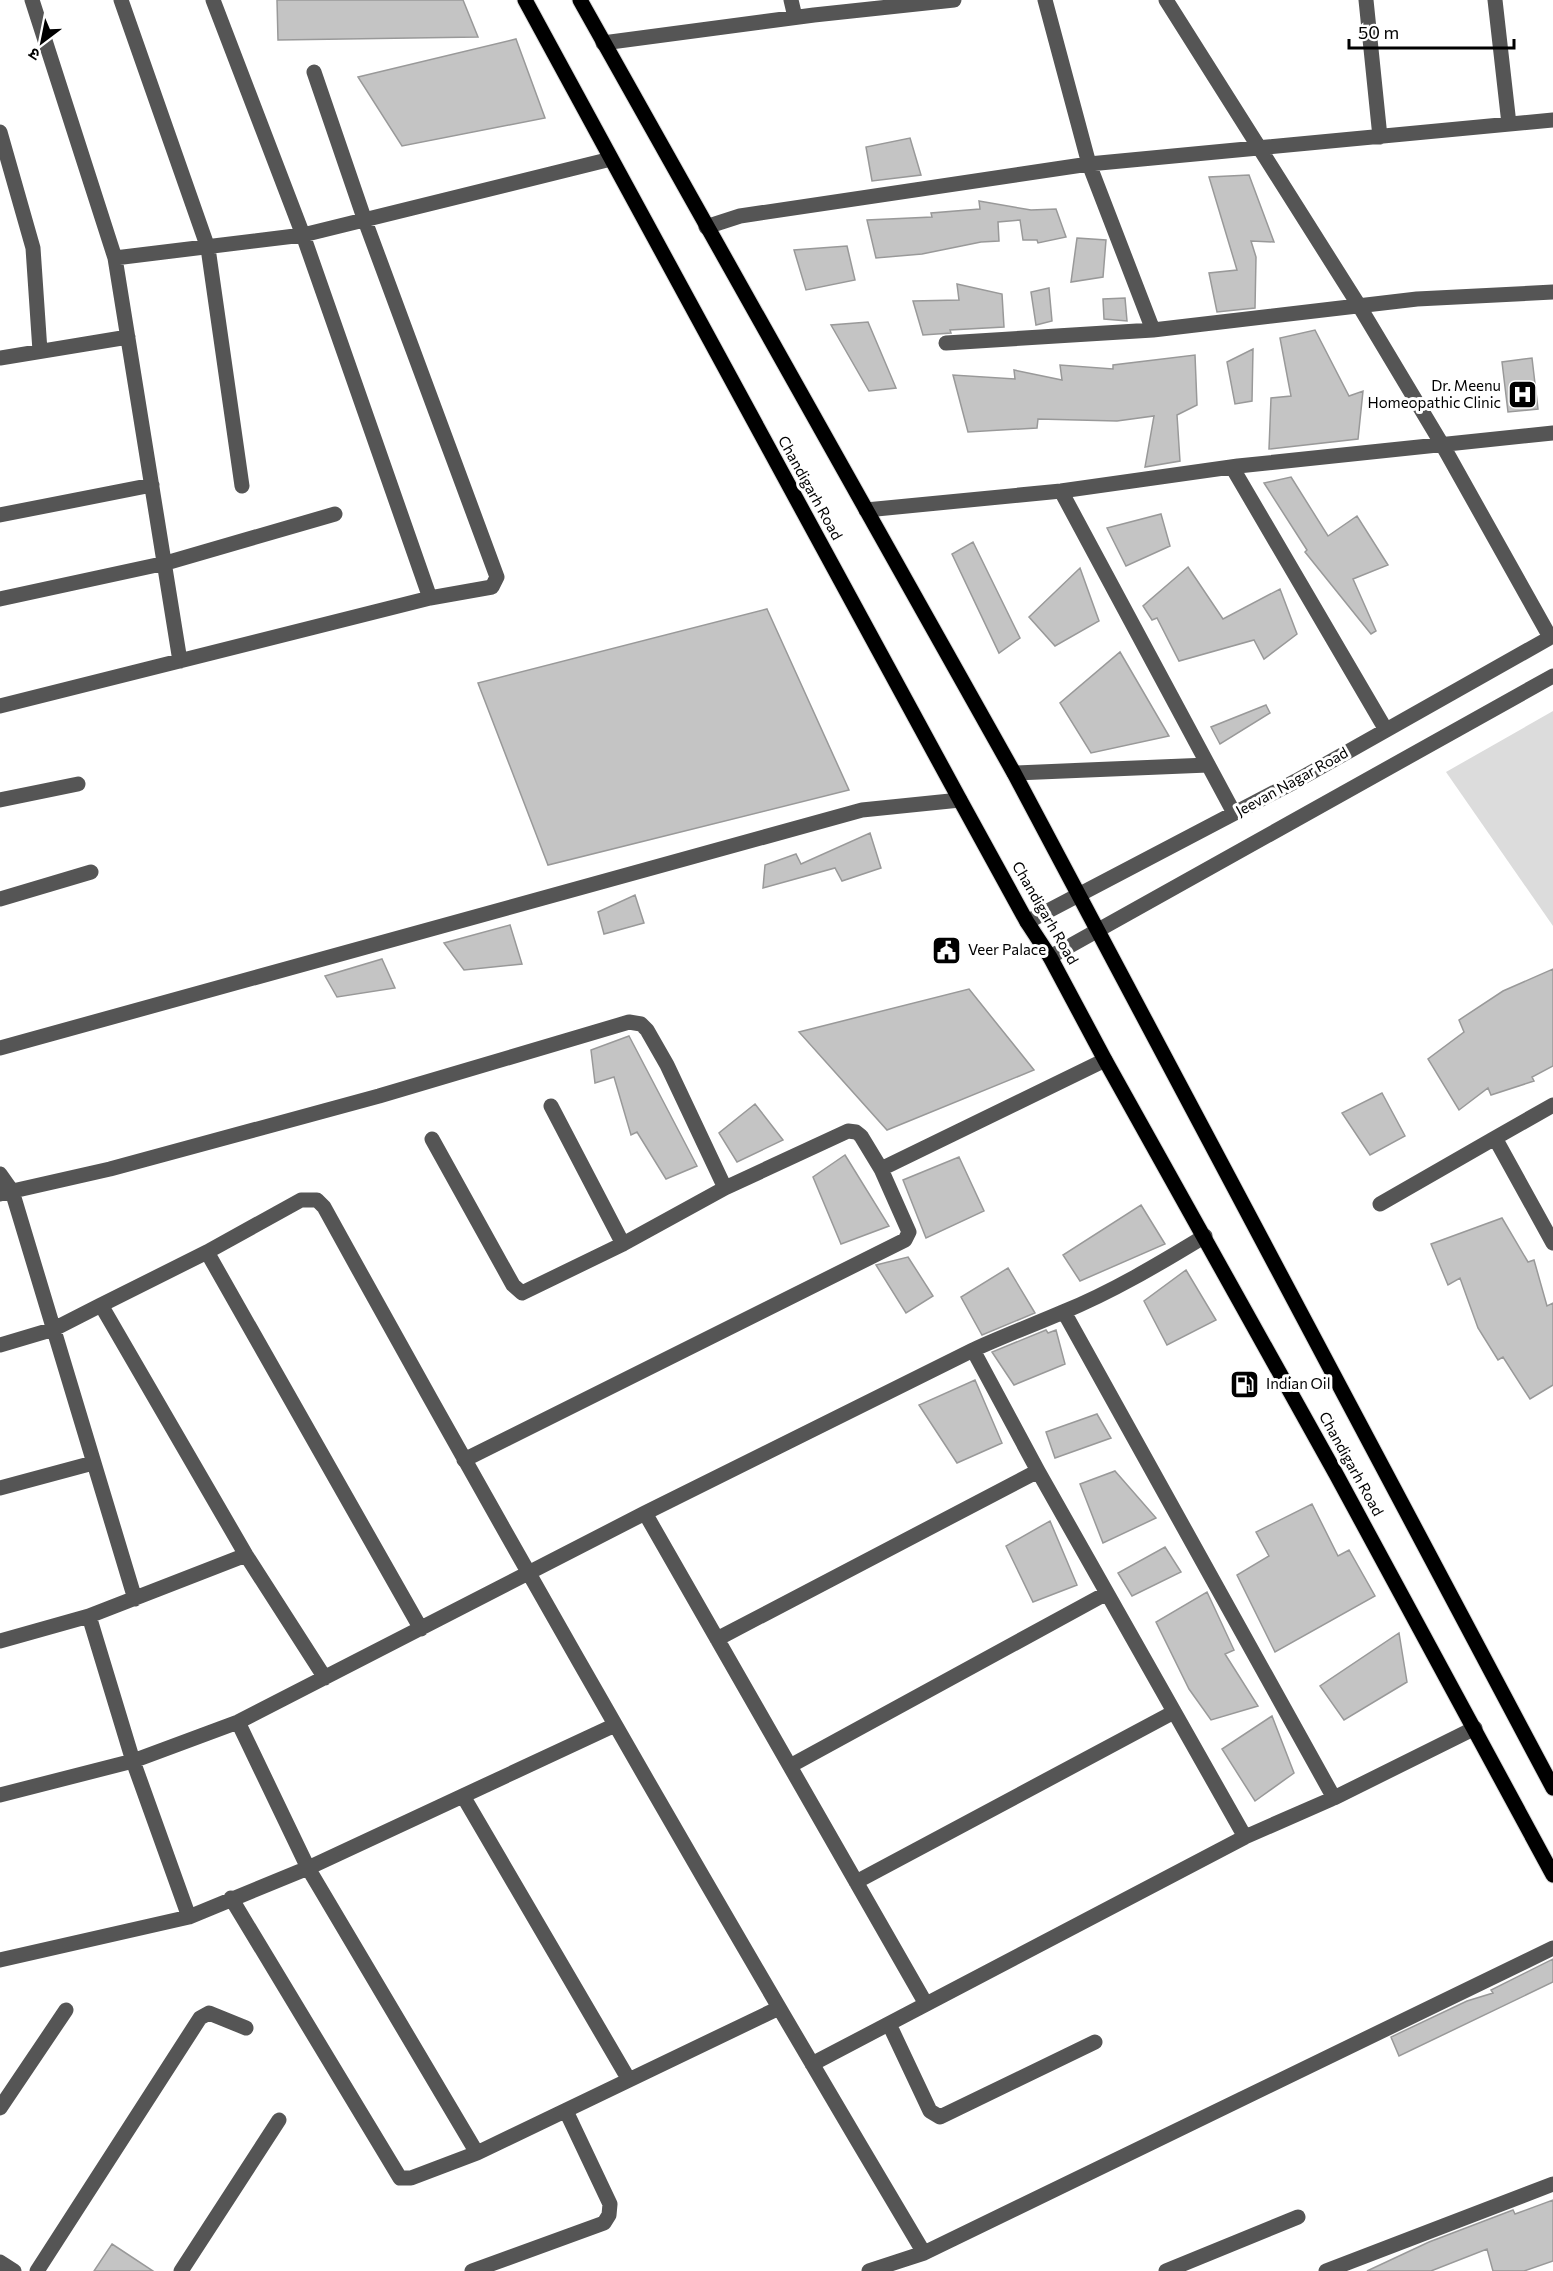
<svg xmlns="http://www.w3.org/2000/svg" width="1553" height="2271" viewBox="0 0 1553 2271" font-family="Commissioner,'Noto Sans Devanagari',sans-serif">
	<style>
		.green { fill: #dcdcdc }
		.building { fill: #c4c4c4; stroke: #999; stroke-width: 1.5 }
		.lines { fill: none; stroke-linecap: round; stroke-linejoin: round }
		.major-casing { stroke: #dbdbdb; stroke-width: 17 }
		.minor { stroke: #555; stroke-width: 15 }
		.major { stroke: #000; stroke-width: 15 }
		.labels { text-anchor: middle; stroke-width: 6; stroke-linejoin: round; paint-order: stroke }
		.poi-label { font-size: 15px; fill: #000; stroke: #fff; text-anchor: start }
		.street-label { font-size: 15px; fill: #000; stroke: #fff }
	</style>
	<rect width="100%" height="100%" fill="#fff"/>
	<path class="green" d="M1553 711V926L1446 772Z"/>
	<path class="building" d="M277 0H463L478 37 278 40Z
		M516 39 545 118 402 146 358 77Z
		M910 138 921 175 872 181 866 147Z
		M1249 175 1274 242 1251 241 1256 257 1255 308 1217 312 1209 273 1237 270 1209 177Z
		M979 201 1031 210 1056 209 1066 237 1038 243 1037 240H1023L1020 220 998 222 999 241 981 242 922 254 876 258 867 220 932 217 931 213 980 209Z
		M1077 238 1106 240 1103 277 1071 282Z
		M847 246 855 280 806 290 794 250Z
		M957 284 1002 294 1004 327 950 330 951 333 923 335 913 301 959 300Z
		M1049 288 1052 321 1036 325 1031 292Z
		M1125 298 1127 321 1104 319 1103 299Z
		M868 322 896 388 869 391 831 325Z
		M1315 330 1349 396 1363 391 1358 439 1269 449 1271 398 1291 396 1280 338Z
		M1253 349 1252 401 1235 404 1227 362Z
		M1195 355 1197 405 1177 415 1180 461 1145 467 1154 416 1117 421 1038 419 1037 428 968 432 953 375 1015 379 1014 370 1062 380 1060 365 1113 369V365Z
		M1532 358 1538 409 1508 412 1502 362Z
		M1291 477 1328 536 1357 516 1388 565 1353 579 1376 631 1371 634 1305 552 1307 550 1264 483Z
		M1161 514 1170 546 1126 566 1107 528Z
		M973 542 1020 638 999 653 952 554Z
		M1188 567 1223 619 1280 589 1297 634 1264 659 1254 640 1179 661 1157 618 1152 620 1143 606Z
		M1080 568 1099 621 1055 646 1029 617Z
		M767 609 849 790 548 865 478 683Z
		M1120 652 1169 736 1091 753 1060 703Z
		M1266 705 1270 713 1220 744 1211 727Z
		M870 833 881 868 842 881 835 868 763 888 765 865 796 854 801 864Z
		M635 895 644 923 604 934 598 912Z
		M510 925 522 964 464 970 444 943Z
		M382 959 395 988 337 997 325 976Z
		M1553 969V1066L1532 1077 1534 1081 1491 1095 1488 1088 1459 1110 1428 1059 1464 1032 1459 1020 1503 991Z
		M969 989 1034 1070 887 1130 799 1032Z
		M629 1036 697 1166 666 1179 637 1132 631 1135 614 1077 595 1083 591 1050Z
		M1382 1093 1405 1136 1370 1155 1342 1113Z
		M755 1104 783 1140 737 1162 719 1133Z
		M845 1155 889 1226 841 1244 813 1177Z
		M959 1157 984 1211 926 1238 903 1180Z
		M1141 1205 1165 1244 1080 1281 1063 1255Z
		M1502 1218 1528 1262 1534 1260 1547 1306 1553 1303V1385L1530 1399 1503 1357 1498 1360 1478 1328 1460 1278 1448 1285 1431 1244Z
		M908 1257 933 1296 906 1313 876 1265Z
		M1008 1268 1035 1313 982 1335 961 1297Z
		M1186 1270 1216 1320 1167 1345 1144 1301Z
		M1046 1330 1048 1333 1056 1330 1065 1364 1014 1385 992 1352Z
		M975 1380 1002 1443 957 1463 919 1405Z
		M1097 1414 1111 1438 1055 1458 1046 1432Z
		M1115 1471 1156 1518 1103 1543 1080 1484Z
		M1312 1504 1338 1556 1349 1550 1375 1596 1275 1652 1237 1575 1269 1556 1256 1532Z
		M1050 1521 1077 1585 1033 1602 1006 1546Z
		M1165 1547 1181 1572 1132 1596 1118 1573Z
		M1207 1592 1234 1650 1225 1654 1258 1706 1211 1720 1189 1689 1156 1622Z
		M1399 1633 1407 1682 1344 1720 1320 1686Z
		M1272 1716 1294 1773 1255 1801 1222 1749Z
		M1553 1959V1982L1399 2056 1391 2037 1467 2001 1493 1993 1491 1990Z
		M1553 2200V2261L1524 2271H1493L1487 2249 1431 2271H1367L1429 2242 1513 2210 1515 2214Z
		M112 2244 153 2271H94Z"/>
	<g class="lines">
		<defs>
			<path id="major" d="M525 0 960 800 1027 922 1050 957 1105 1060 1336 1474 1553 1875
				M580 0 1014 773 1553 1788"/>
		</defs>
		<use href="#major" class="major-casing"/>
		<path class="minor" d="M32 0 115 258 180 661
			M121 0 208 248 242 486
			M213 0 303 235 430 598
			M791 0 795 17
			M1045 0 1089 164 1153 330
			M1166 0 1358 304 1443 446 1550 637
			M1366 0 1380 137
			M1495 0 1509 124
			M603 43 814 15 954 0
			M0 132 33 248 40 351
			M706 227 740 216 1089 164 1553 120
			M115 258 303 235 611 159
			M946 343 1153 330 1417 299 1553 292
			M0 358 128 337
			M1232 467 1386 730
			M1061 491 1234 813
			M866 510 1061 491 1238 466 1553 433
			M0 515 152 485
			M0 599 166 563 335 514
			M0 706 430 598 492 587 497 577 364 218 314 72
			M1014 773 1208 765
			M0 800 78 784
			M0 899 91 872
			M1027 922 1296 781 1553 636
			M1050 957 1553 676
			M0 1048 862 810 960 800
			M551 1106 623 1244
			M1495 1138 1553 1105
			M432 1139 513 1285 522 1293 623 1244 725 1188
			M0 1174 12 1191 135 1599
			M0 1194 110 1169 379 1096 629 1022 641 1024 647 1030 667 1065 725 1188 848 1131 856 1132 861 1136 881 1169
			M1380 1204 1495 1138 1553 1243
			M207 1252 421 1629
			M1064 1312 1334 1798
			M0 1345 54 1329 101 1305
			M973 1350 1038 1471 1245 1837
			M464 1460 905 1240 909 1232 881 1169 1105 1060
			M0 1488 93 1463
			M645 1513 926 2004
			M89 1616 133 1761 189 1917
			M717 1639 1038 1471
			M0 1641 89 1616 246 1555
			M325 1678 246 1555 101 1305 207 1252 301 1200H317L324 1207C518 1559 718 1907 924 2253
			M238 1722 308 1868 477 2153 779 2008
			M790 1766 1107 1593
			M0 1795 133 1761 238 1722 645 1513 973 1350C1003 1336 1033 1325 1063 1312 1112 1292 1159 1264 1205 1236
			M463 1796 629 2080
			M856 1882 1174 1712
			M231 1898 400 2178H411L477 2153
			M0 1960 189 1917 308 1868 615 1725
			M889 2024 930 2111 940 2117 1095 2042
			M812 2064 1245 1837 1334 1798 1475 1728
			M0 2108 66 2010
			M0 2262 14 2271
			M37 2271 200 2018 209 2013 246 2028
			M181 2271 279 2120
			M472 2271 604 2223 609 2215 610 2204 566 2111
			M869 2271 924 2253 1553 1948
			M1166 2271 1298 2217
			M1326 2271 1553 2184"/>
		<use href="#major" class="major"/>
	</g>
	<defs>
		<symbol id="hospital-square" viewBox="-11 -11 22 22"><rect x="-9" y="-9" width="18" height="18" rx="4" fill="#000" stroke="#fff"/><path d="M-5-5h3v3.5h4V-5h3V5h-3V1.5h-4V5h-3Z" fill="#fff"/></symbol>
		<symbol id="civic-square" viewBox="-11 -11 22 22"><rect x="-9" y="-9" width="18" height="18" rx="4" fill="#000" stroke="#fff"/><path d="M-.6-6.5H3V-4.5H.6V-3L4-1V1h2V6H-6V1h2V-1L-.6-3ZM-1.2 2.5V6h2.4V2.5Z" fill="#fff"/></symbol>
		<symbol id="fuel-square" viewBox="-11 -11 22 22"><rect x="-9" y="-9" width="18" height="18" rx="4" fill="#000" stroke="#fff"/><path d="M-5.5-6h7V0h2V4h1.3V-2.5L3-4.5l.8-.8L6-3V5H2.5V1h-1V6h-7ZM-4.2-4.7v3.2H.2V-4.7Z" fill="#fff"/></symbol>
	</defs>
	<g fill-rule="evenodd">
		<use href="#hospital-square" x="1506" y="378" width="33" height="33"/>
		<use href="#civic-square" x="930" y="934" width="33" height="33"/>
		<use href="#fuel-square" x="1228" y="1368" width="33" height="33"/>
	</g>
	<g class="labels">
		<g class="poi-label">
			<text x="1501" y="391" text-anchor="end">Dr. Meenu<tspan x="1501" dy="17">Homeopathic Clinic</tspan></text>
			<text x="968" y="955">Veer Palace</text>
			<text x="1266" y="1389">Indian Oil</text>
		</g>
		<g class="street-label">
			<text transform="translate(810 488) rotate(61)" y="5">Chandigarh Road</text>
			<text transform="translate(1292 782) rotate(-29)" y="5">Jeevan Nagar Road</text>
			<text transform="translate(1045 913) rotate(60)" y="5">Chandigarh Road</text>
			<text transform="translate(1351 1464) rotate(61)" y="5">Chandigarh Road</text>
		</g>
	</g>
	<g transform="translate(42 42) rotate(212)" stroke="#ffffff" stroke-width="4.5" paint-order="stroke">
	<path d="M0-4.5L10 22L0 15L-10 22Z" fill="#000000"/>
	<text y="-9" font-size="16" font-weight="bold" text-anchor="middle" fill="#000000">उ</text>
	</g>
	<path d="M1349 39v9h165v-9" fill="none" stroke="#000000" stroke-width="3"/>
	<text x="1358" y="39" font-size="18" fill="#000000" stroke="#ffffff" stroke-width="4.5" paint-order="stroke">50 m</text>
</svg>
